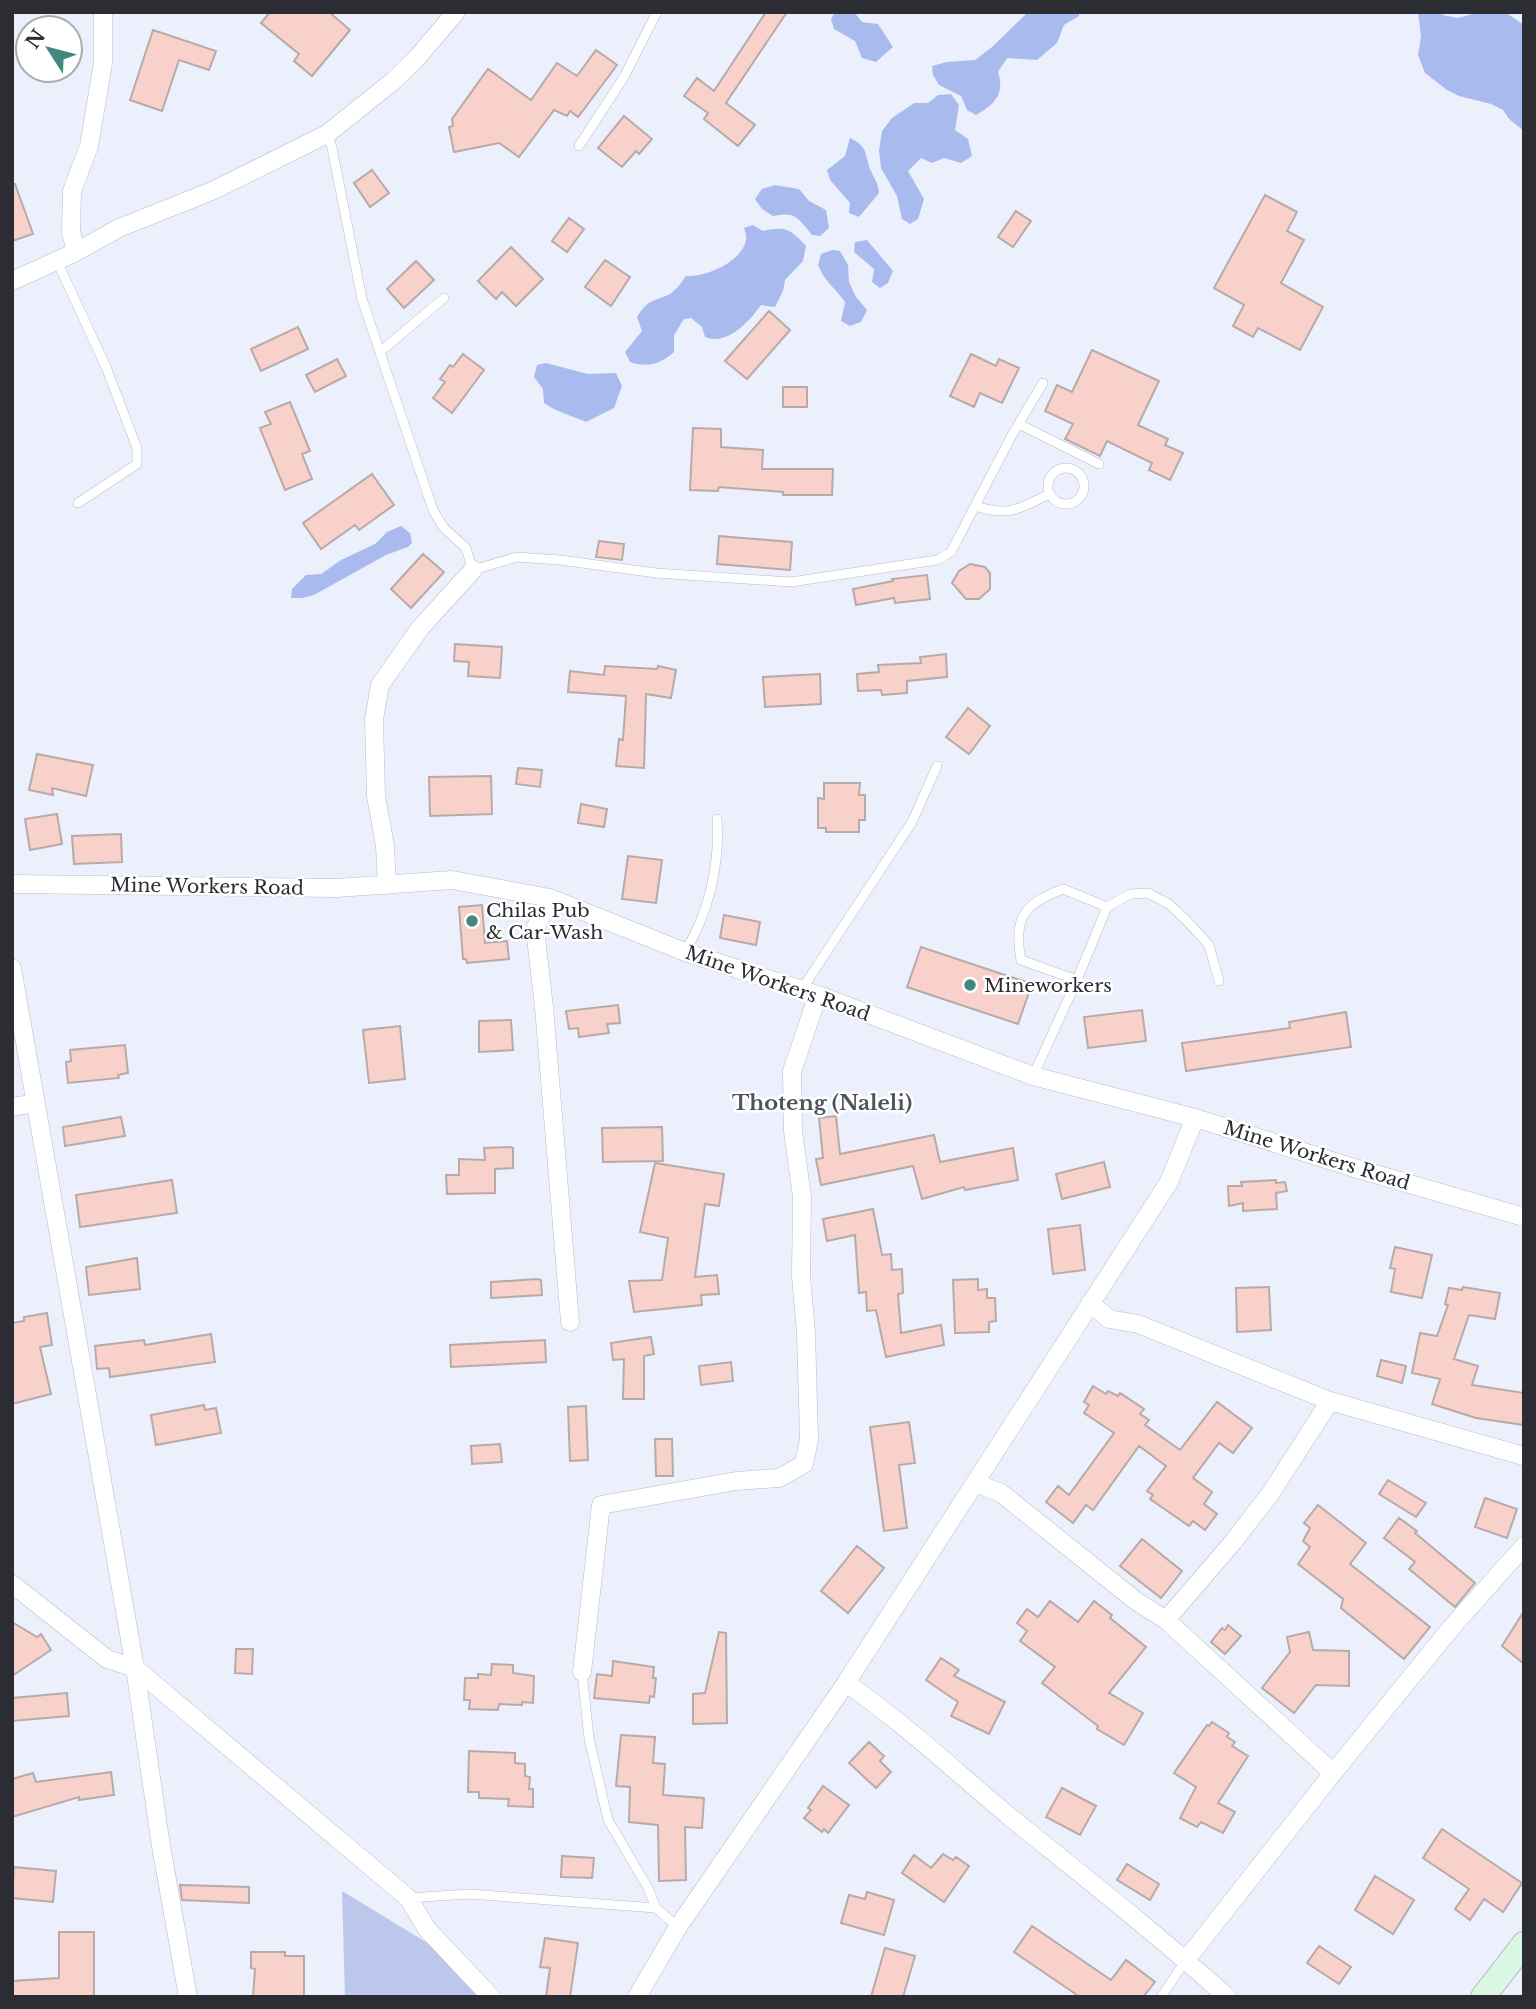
<svg xmlns="http://www.w3.org/2000/svg" width="1536" height="2009" viewBox="0 0 1536 2009" font-family="'Libre Baskerville',serif">
	<style>
		.green { fill: #bbc8eb }
		.forest { fill: #a9bbee }
		.building { fill: #f8d1cb; stroke: #b8aaa8; stroke-width: 2 }
		.lines { fill: none; stroke-linecap: round; stroke-linejoin: round }
		.lane-casing { stroke: #b9bdc8; stroke-width: 10 }
		.street-casing { stroke: #b9bdc8; stroke-width: 19 }
		.secondary-casing { stroke: #b9bdc8; stroke-width: 26 }
		.lane { stroke: #fff; stroke-width: 9 }
		.street { stroke: #fff; stroke-width: 18 }
		.secondary { stroke: #daf7e4; stroke-width: 24 }
		.poi-dot { fill: #428880; stroke: #fff; stroke-width: 2.5 }
		.labels { text-anchor: middle; stroke-width: 5; stroke-linejoin: round; paint-order: stroke }
		.street-label { font-size: 19px; fill: #2c2d32; stroke: #fff }
		.poi-label { font-size: 19px; fill: #2c2d32; stroke: #fff; text-anchor: start }
		.neighbourhood-label { font-size: 21px; font-weight: bold; fill: #50535c; stroke: #fff }
	</style>
	<rect width="100%" height="100%" fill="#ecf0fc"/>
	<path class="green" d="M342 1891 439 1950 483 1997H345Z"/>
	<path class="forest" d="M835 12H854L862 22 878 24 893 47 876 62 862 58 855 41 834 29 831 19Z
		M1028 12H1079V16L1064 25 1057 43 1037 60 1007 58 998 72C1005 93 995 105 976 115L967 110 961 96 939 85 933 75 932 66 947 62 975 60 992 47Z
		M1418 12H1441L1443 15 1457 18 1481 12H1505L1524 25V131L1509 119 1503 110 1491 104 1459 96 1447 90 1425 73 1418 55 1421 36Z
		M951 94 959 105 955 130 968 139 972 156 961 163 944 158 932 163 921 158 908 171 924 199 918 219 910 224 902 219 897 196 881 168 879 151 882 131 892 118 914 103H928L938 95Z
		M850 138C869 147 864 154 871 171 875 181 878 181 879 193L859 217 849 213 850 203 830 180 827 170 845 156Z
		M775 185 799 189 809 201 826 210 829 228 820 236 812 235C798 218 796 211 773 216L762 209 755 199 762 189Z
		M753 225 763 231C786 226 790 229 806 246L803 261 785 280 783 291 775 307 761 305C749 322 727 346 705 337L702 327 691 318 684 319 674 335V352C661 364 647 368 630 362L625 352 642 331 637 317C648 299 653 302 670 294 676 290 682 282 686 276 706 277 742 262 746 240 747 236 745 232 744 228Z
		M867 240 893 271 888 283 880 288 872 282 874 269 854 252 855 242Z
		M832 250 840 251 848 265 849 282 856 297 867 310 861 322 850 326 841 321 845 302C835 288 825 282 818 265L821 254Z
		M546 363 588 374 616 373 622 386 614 408 586 422C573 416 554 411 544 403L543 389 534 377 537 365Z
		M401 526 410 533 412 543 408 547 386 555 314 595 302 598H291L292 589 306 575 321 574 341 560 375 544 387 532Z"/>
	<path class="building" d="M270 12H329L350 30 312 76 294 61 299 54 261 23Z
		M766 12H787L726 103 755 125 738 146 704 119 708 113 684 96 697 78 714 91Z
		M153 30 216 51 209 70 179 60 162 111 130 100Z
		M596 50 617 65 578 117 570 111 567 116 554 110 519 157 499 143 454 152 449 127 453 126 452 119 488 69 531 100 557 63 577 76Z
		M624 116 652 139 639 154 636 151 622 167 598 148Z
		M372 170 389 193 370 207 354 183Z
		M12 184H15L33 234 12 241Z
		M1265 195 1297 212 1287 231 1304 240 1281 283 1323 307 1300 350 1258 328 1253 337 1233 326 1244 305 1214 288Z
		M1016 211 1031 221 1013 247 998 237Z
		M569 218 584 229 567 252 552 241Z
		M511 247 543 279 516 306 502 292 496 299 478 281Z
		M605 260 630 277 611 306 585 287Z
		M416 261 434 280 404 308 387 289Z
		M769 311 790 330 747 379 725 361Z
		M298 327 308 349 261 371 251 349Z
		M1092 350 1159 381 1138 425 1168 439 1165 445 1183 453 1170 480 1149 470 1152 463 1107 441 1100 456 1065 439 1073 424 1045 411 1057 385 1072 392Z
		M463 354 484 370 452 413 433 398 445 382 440 379 450 365 453 367Z
		M971 354 996 366 999 359 1019 368 1002 403 980 393 974 407 950 396Z
		M337 359 346 376 315 392 306 375Z
		M783 387H807V407H783Z
		M290 402 310 451 302 454 312 479 285 490 260 428 271 424 265 412Z
		M693 428 721 429V447L763 450 762 469H833L832 495H783V492L719 487 718 491 690 490Z
		M372 474 394 505 359 530 355 525 321 549 303 523Z
		M719 536 792 542 790 570 717 564Z
		M599 541 624 544 622 560 596 557Z
		M423 554 444 572 411 608 391 589Z
		M970 564 985 567 990 573V589L979 599H966L952 583 959 571Z
		M927 575 930 599 895 603 894 598 856 605 853 589 893 581 892 579Z
		M455 644 502 647 500 678 468 676 469 662 454 661Z
		M946 654 947 677 907 681V693L882 695 881 690 858 691 857 674 879 672 878 665 921 663 920 657Z
		M605 666 657 669 658 666 676 670 671 698 646 694 644 768 616 766 619 739 623 740 626 696 568 692 570 671 604 675Z
		M820 674 821 704 765 707 763 677Z
		M968 708 990 726 969 754 946 737Z
		M37 754 93 765 86 796 52 788 53 795 29 790Z
		M518 768 542 770 540 787 516 784Z
		M491 776 492 814 430 816 429 777Z
		M824 783H860L859 795H865V820H859V832H826V828H818V798L824 799Z
		M581 804 607 809 604 827 578 823Z
		M57 814 62 844 30 850 25 819Z
		M121 834 122 862 74 864 72 836Z
		M628 856 662 860 656 903 622 899Z
		M482 905 485 943 507 941 509 959 467 963 466 959H463L459 907Z
		M724 915 760 922 756 945 720 938Z
		M921 947 1032 984 1018 1024 907 987Z
		M618 1005 620 1023 607 1024 609 1033 579 1037 578 1028 569 1029 566 1011Z
		M1142 1010 1146 1041 1088 1048 1084 1017Z
		M1346 1012 1351 1047 1186 1071 1182 1043 1290 1028 1289 1022Z
		M511 1020 513 1050 479 1052V1021Z
		M400 1026 405 1079 369 1083 363 1030Z
		M125 1045 128 1073 118 1075 119 1078 68 1083 66 1062 71 1061 70 1050Z
		M836 1116 840 1154 934 1135 940 1162 1013 1148 1018 1180 965 1190 964 1187 922 1199 913 1166 821 1185 816 1159 823 1158 819 1118Z
		M121 1117 125 1136 65 1146 63 1127Z
		M662 1127 663 1161 603 1162 602 1128Z
		M510 1147 513 1148V1168L495 1169V1193L447 1194 446 1175H459V1159L485 1160 484 1148Z
		M1104 1162 1110 1187 1062 1199 1056 1174Z
		M655 1163 724 1174 719 1206 705 1204 695 1277 717 1275 719 1294 701 1295 702 1305 634 1312 629 1281 662 1280 668 1238 640 1232Z
		M172 1180 177 1213 80 1227 76 1195Z
		M1276 1180V1183L1285 1182 1287 1191 1276 1193 1277 1209 1243 1211V1203L1229 1206 1228 1186H1242L1241 1182Z
		M873 1209 882 1255 891 1254 892 1270 902 1269 903 1293 898 1294 901 1333 941 1325 944 1345 886 1357 876 1310 867 1311 866 1292 859 1293 855 1235 827 1241 823 1219Z
		M1080 1225 1085 1270 1053 1274 1048 1229Z
		M1395 1247 1432 1255 1422 1298 1391 1292 1395 1269 1390 1268Z
		M137 1258 140 1289 89 1295 86 1267Z
		M537 1279 541 1280 542 1295 491 1298V1282Z
		M978 1279V1290L987 1289V1298H995L996 1321 989 1322V1332L955 1333 953 1280Z
		M1269 1287 1271 1330 1237 1332 1236 1288Z
		M1463 1287 1500 1293 1495 1319 1469 1315 1454 1359 1478 1366 1472 1385 1524 1393V1425L1476 1418 1432 1404 1440 1379 1412 1373 1420 1333 1437 1336 1448 1305 1445 1304 1449 1288 1462 1290Z
		M47 1313 52 1345 40 1347 51 1394 12 1404V1323L24 1321V1317Z
		M211 1334 215 1362 110 1377 109 1368 97 1369 95 1346 144 1340 145 1345Z
		M651 1337 654 1354 644 1356V1399H623L624 1359 613 1360 611 1343Z
		M545 1340 546 1362 451 1367 450 1345Z
		M1381 1360 1406 1366 1402 1383 1377 1376Z
		M731 1362 733 1381 701 1385 699 1366Z
		M1093 1386 1106 1394 1108 1391 1118 1396 1120 1393 1144 1409 1140 1414 1149 1420 1145 1425 1180 1450 1217 1402 1252 1428 1233 1453 1219 1443 1193 1478 1212 1492 1204 1504 1217 1514 1205 1530 1193 1521 1189 1526 1150 1499 1153 1495 1147 1491 1166 1466 1139 1446 1093 1510 1086 1505 1073 1523 1046 1502 1058 1486 1069 1495 1114 1433 1084 1413 1089 1405 1084 1402Z
		M204 1405 205 1410 216 1408 221 1433 156 1445 151 1415Z
		M586 1406 588 1460 570 1461 568 1407Z
		M909 1422 915 1463 899 1465 907 1528 884 1531 870 1427Z
		M655 1439H672L673 1476H656Z
		M500 1444 502 1462 472 1464 471 1446Z
		M1388 1480 1426 1503 1416 1517 1379 1494Z
		M1485 1498 1517 1509 1507 1538 1475 1527Z
		M1318 1505 1366 1543 1350 1564 1430 1627 1404 1659 1341 1608 1343 1599 1298 1564 1310 1547 1303 1541 1310 1528 1304 1523Z
		M1399 1518 1417 1531 1415 1533 1475 1583 1455 1607 1409 1569 1415 1562 1384 1538Z
		M1142 1539 1182 1571 1161 1598 1120 1566Z
		M857 1546 884 1568 848 1613 821 1591Z
		M1050 1601 1078 1622 1094 1601 1112 1615 1110 1618 1146 1647 1109 1693 1143 1713 1124 1745 1097 1729 1098 1726 1042 1683 1055 1667 1020 1641 1027 1631 1017 1623 1027 1609 1038 1617Z
		M1524 1611V1664L1502 1646Z
		M12 1622 37 1637 41 1634 51 1650 12 1676Z
		M1228 1625 1241 1636 1225 1654 1211 1642 1222 1628 1225 1630Z
		M719 1632 726 1633 727 1723 693 1724V1694L705 1693Z
		M1309 1632 1313 1650 1349 1651V1686L1316 1685 1294 1713 1262 1688 1290 1652 1287 1637Z
		M236 1649H253L252 1674 235 1673Z
		M941 1658 959 1670 954 1676 1005 1702 989 1734 951 1716 958 1702 926 1680Z
		M613 1661 654 1667 653 1678H656L654 1697 650 1696 649 1703 594 1698 597 1674 612 1676Z
		M492 1664 513 1665V1673L534 1676 533 1703 522 1702V1705L499 1704 498 1710 469 1709 470 1700H464L465 1678H478V1674L491 1675Z
		M67 1693 69 1716 12 1721V1698Z
		M1212 1722 1229 1733 1227 1737 1235 1742 1232 1746 1248 1756 1218 1803 1235 1812 1223 1833 1201 1822 1197 1827 1180 1818 1196 1787 1174 1773 1207 1725 1209 1726Z
		M621 1735 655 1737 653 1763 665 1764 663 1795 704 1798 702 1828 685 1827 686 1880 659 1881 658 1825 629 1822 630 1787 616 1786Z
		M869 1742 884 1756 880 1761 891 1772 876 1788 849 1763Z
		M469 1751 515 1753V1763L525 1764V1776L530 1777 529 1789H533V1807L508 1806 509 1799 479 1798V1792H468Z
		M111 1772 114 1795 79 1800V1797L12 1817V1779L33 1773 36 1782Z
		M823 1786 849 1805 828 1833 824 1829 822 1832 804 1818 811 1810 808 1808Z
		M1062 1788 1096 1806 1080 1835 1046 1817Z
		M1442 1829 1522 1883 1503 1912 1484 1899 1470 1920 1455 1909 1469 1889 1423 1858Z
		M943 1854 953 1860 956 1857 969 1866 944 1902 902 1873 914 1855 931 1868Z
		M562 1856 594 1858 592 1878 561 1877Z
		M1127 1864 1159 1884 1150 1900 1117 1880Z
		M14 1867 56 1871 53 1902 12 1898Z
		M1375 1876 1414 1900 1393 1934 1355 1910Z
		M180 1885 249 1887V1903L182 1900Z
		M867 1892 894 1900 884 1935 841 1923 849 1895 865 1899Z
		M1032 1926 1111 1980 1126 1960 1155 1982 1143 1997H1080L1014 1952Z
		M59 1932H94V1997H12V1981L59 1978Z
		M545 1938 578 1943 570 1997H546L550 1968 540 1967Z
		M1319 1946 1351 1967 1339 1984 1307 1963Z
		M885 1948 915 1956 903 1997H871Z
		M251 1952H285V1956H304V1997H253L255 1969 251 1968Z"/>
	<g class="lines">
		<defs>
			<path id="lane" d="M327 134 332 148 362 299 433 510 443 527 466 548 473 570 517 557 560 560 656 573 791 582 937 560 951 552 1012 435 1043 383
				M579 146 624 77 657 12
				M56 259 106 367 137 448V464L78 503
				M381 351 444 298
				M1019 424 1099 464
				M1048 486a18 18 0 1 1 36 0a18 18 0 1 1-36 0Z
				M975 506C1009 517 1019 509 1049 494
				M685 952C709 912 720 865 717 819
				M1077 980 1021 960C1013 917 1024 904 1063 889L1107 907
				M802 989 912 822 937 766
				M1033 1076 1077 980 1107 907 1130 894 1148 893 1169 904 1187 921 1209 945 1219 981
				M582 1672 589 1738 608 1820 648 1888 656 1908 678 1927
				M408 1898 469 1894 656 1908
				M1161 1997 1186 1960"/>
			<path id="street" d="M76 252 71 232 72 191 89 146 103 63V12
				M12 281 76 252 119 228 212 191 327 134 392 82 416 59 456 12
				M12 884 336 888 452 880 550 898 685 952 818 995 1033 1076 1195 1118 1351 1167 1524 1217
				M387 885 385 846 376 796 374 719 380 685 421 627 473 570
				M550 898 535 929 544 1007 570 1322
				M12 968 135 1668 161 1846 188 1997
				M12 1107 35 1103
				M1090 1303 1109 1319 1138 1324 1330 1401 1524 1456
				M975 1483 1001 1493 1136 1601 1166 1620 1333 1773
				M12 1584 107 1659 135 1668 408 1898 427 1929 491 1997
				M1166 1620 1233 1542 1270 1494 1330 1401
				M582 1672 601 1505 736 1481 779 1478 804 1464 809 1439 806 1333 801 1276 802 1197 793 1131 792 1071 818 995
				M846 1683C904 1723 956 1772 1010 1817 1083 1876 1157 1934 1227 1997
				M1186 1960 1333 1773 1451 1628 1524 1546
				M637 1997 678 1927 846 1683 1169 1182 1195 1118"/>
			<path id="secondary" d="M1483 1997 1524 1944"/>
		</defs>
		<use href="#lane" class="lane-casing"/>
		<use href="#street" class="street-casing"/>
		<use href="#secondary" class="secondary-casing"/>
		<use href="#lane" class="lane"/>
		<use href="#street" class="street"/>
		<use href="#secondary" class="secondary"/>
	</g>
	<g class="poi-dot">
		<circle cx="472" cy="921" r="7"/>
		<circle cx="970" cy="985" r="7"/>
	</g>
	<g class="labels">
		<g class="street-label">
			<text transform="translate(207 886) rotate(1)" y="7">Mine Workers Road</text>
			<text transform="translate(778 983) rotate(19)" y="7">Mine Workers Road</text>
			<text transform="translate(1317 1155) rotate(17)" y="7">Mine Workers Road</text>
		</g>
		<g class="poi-label">
			<text x="486" y="917">Chilas Pub<tspan x="486" dy="22">&amp; Car-Wash</tspan></text>
			<text x="984" y="992">Mineworkers</text>
		</g>
		<g class="neighbourhood-label">
			<text x="822" y="1110">Thoteng (Naleli)</text>
		</g>
	</g>
	<rect width="1536" height="2009" fill="none" stroke="#2c2d32" stroke-width="28"/>
	<g transform="translate(49 49) rotate(306)"><circle r="33" fill="#ffffff" stroke="#ababad" stroke-width="2"/>
	<path d="M0-5L12 26L0 18L-12 26Z" fill="#428880"/>
	<text y="-10" font-size="19" font-weight="bold" text-anchor="middle" fill="#2c2d32">N</text>
	</g>
</svg>
